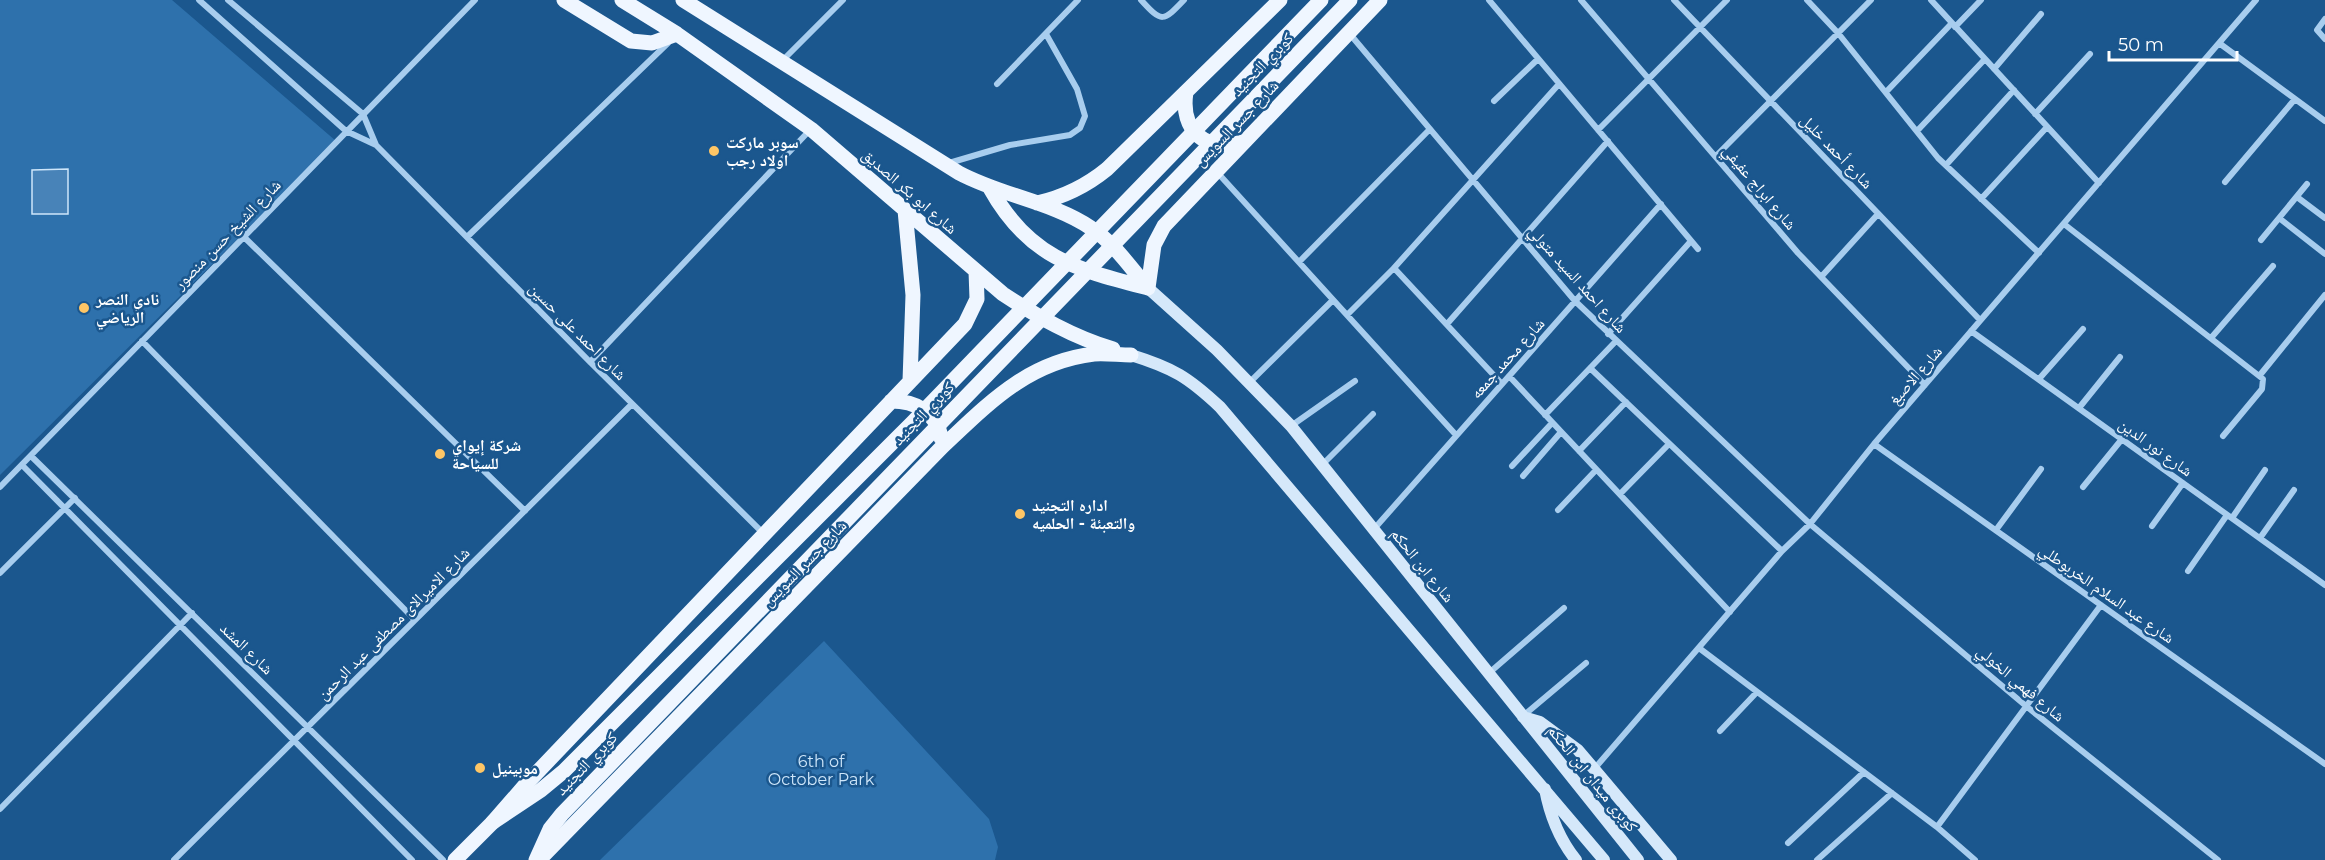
<svg xmlns="http://www.w3.org/2000/svg" width="2325" height="860" viewBox="0 0 2325 860" font-family="Montserrat,'Noto Naskh Arabic',sans-serif">
	<style>
		.green { fill: #2e71ac }
		.building { fill: #4883b8; stroke: #cee6fa; stroke-width: 1.5 }
		.lines { fill: none; stroke-linecap: round; stroke-linejoin: round }
		.minor { stroke: #a8cdee; stroke-width: 6 }
		.secondary { stroke: #d5e8fa; stroke-width: 12 }
		.primary { stroke: #eff6ff; stroke-width: 15 }
		.primary-bridge { stroke: #eff6ff; stroke-width: 15 }
		.poi-dot { fill: #fec666; stroke: #1b578e; stroke-width: 2 }
		.labels { text-anchor: middle; stroke-width: 5; stroke-linejoin: round; paint-order: stroke }
		.street-label { font-size: 16px; fill: #fff; stroke: #1b578e }
		.poi-label { font-size: 16px; font-weight: bold; fill: #fff; stroke: #1b578e; text-anchor: start }
		.park-label { font-size: 16px; fill: #cee6fa; stroke: #1b578e }
	</style>
	<rect width="100%" height="100%" fill="#1b578e"/>
	<path class="green" d="M0 0H172L336 141 0 475Z
		M824 641 989 819 998 847 995 860H600Z"/>
	<path class="building" d="M68 169V214H32V170Z"/>
	<g class="lines">
		<path class="minor" d="M199 0 346 131 376 145 590 362 763 533
			M228 0 363 114 376 145
			M1141 0C1162 23 1163 22 1184 0
			M1489 0 1698 249
			M1581 0 1798 253 1925 385
			M1674 0 1980 320
			M1807 0 1838 33 1938 158 2039 253
			M1931 0 2099 183
			M2325 19 2317 30 2325 39
			M1955 27 1981 0
			M1349 33 1575 301 1810 524 2026 706 2218 860
			M2219 43 2325 121
			M782 61 843 0
			M1994 69 2041 14
			M997 84 1078 0
			M1886 92 1952 23
			M1494 101 1538 59
			M2035 114 2090 54
			M1598 130 1727 0
			M1917 131 1985 59
			M1716 156 1871 0
			M949 163 1010 145 1070 135 1080 128 1085 116 1077 89 1046 34
			M1946 165 2014 90
			M1216 171 1456 435
			M2225 182 2295 99
			M2297 197 2325 218
			M1981 199 2047 127
			M2279 218 2325 254
			M2064 224 2263 379 2262 389 2223 436
			M244 237 525 511
			M467 237 668 43
			M2261 240 2307 184
			M1299 262 1430 129
			M1394 268 1502 384
			M1821 277 1878 214
			M1347 315 1394 268 1559 84
			M1447 324 1608 141
			M1971 331 2325 585
			M1608 334 1691 241
			M2211 338 2273 266
			M142 341 415 620
			M590 362 810 130
			M1590 368 1782 551
			M2260 375 2325 295
			M1509 376 1730 612
			M2039 379 2083 329
			M1250 382 1333 300
			M2079 408 2120 357
			M1545 415 1616 341
			M1291 426 1355 381
			M1874 444 2325 764
			M1579 451 1626 402
			M31 456 443 860
			M22 465 412 860
			M1322 465 1373 414
			M1512 466 1552 423
			M1523 476 1561 432
			M0 487 475 0
			M2083 487 2122 439
			M1620 494 1669 444
			M1558 510 1596 470
			M2232 518 2265 470
			M2152 526 2183 483
			M1374 529 1661 204
			M1996 530 2041 469
			M2260 538 2294 490
			M2188 571 2227 515
			M0 573 75 498
			M1699 648 1937 827 1975 860
			M1489 673 1564 608
			M1523 716 1586 663
			M1720 731 1757 692
			M1595 768 1782 551 1810 524 1874 444 2256 0
			M0 809 192 613
			M1937 827 2101 605
			M1788 843 1864 772
			M174 860 632 404
			M1817 860 1892 793"/>
		<path class="secondary" d="M1148 288 1217 350 1291 426 1638 860
			M1131 355C1173 368 1188 377 1220 407L1604 860
			M1523 717 1540 722 1578 750 1671 860
			M1545 789C1550 816 1559 839 1576 860"/>
		<path class="primary" d="M564 0 631 41 652 43 677 34
			M622 0 677 34 811 129 1003 294C1038 317 1073 337 1113 349
			M683 0 959 173C1002 196 1053 202 1091 228 1114 243 1130 267 1148 288
			M1186 92C1180 131 1206 153 1243 142
			M990 188C1029 258 1075 269 1148 288
			M1037 203C1064 197 1085 187 1107 169L1280 0
			M905 210 913 295 910 381
			M1148 288 1154 245 1164 226 1380 0
			M891 401C915 401 937 412 941 438
			M455 860 493 822 527 783 965 324 977 299 976 271
			M539 860 942 447C988 404 1027 362 1094 354 1106 353 1119 355 1131 355"/>
		<path class="primary-bridge" d="M493 822 541 790 564 771 913 422 1321 0
			M536 860 550 829 562 814 1350 0"/>
	</g>
	<g class="poi-dot">
		<circle cx="714" cy="151" r="6"/>
		<circle cx="84" cy="308" r="6"/>
		<circle cx="440" cy="454" r="6"/>
		<circle cx="1020" cy="514" r="6"/>
		<circle cx="480" cy="768" r="6"/>
	</g>
	<g class="labels">
		<g class="street-label">
			<text transform="translate(1262 64) rotate(-46)" y="6">كوبري التجنيد</text>
			<text transform="translate(1236 123) rotate(-46)" y="6">شارع جسر السويس</text>
			<text transform="translate(1837 151) rotate(46)" y="6">شارع أحمد خليل</text>
			<text transform="translate(1760 187) rotate(50)" y="6">شارع ابراج عفيفي</text>
			<text transform="translate(910 191) rotate(41)" y="6">شارع ابو بكر الصديق</text>
			<text transform="translate(227 234) rotate(-46)" y="6">شارع الشيخ حسن منصور</text>
			<text transform="translate(1578 279) rotate(48)" y="6">شارع احمد السيد متولي</text>
			<text transform="translate(578 331) rotate(45)" y="6">شارع احمد على حسين</text>
			<text transform="translate(1507 358) rotate(-48)" y="6">شارع محمد جمعه</text>
			<text transform="translate(1915 375) rotate(-49)" y="6">شارع الاصبغ</text>
			<text transform="translate(923 413) rotate(-46)" y="6">كوبري التجنيد</text>
			<text transform="translate(2156 447) rotate(36)" y="6">شارع نور الدين</text>
			<text transform="translate(804 563) rotate(-46)" y="6">شارع جسر السويس</text>
			<text transform="translate(1423 565) rotate(51)" y="6">شارع ابن الحكم</text>
			<text transform="translate(2107 593) rotate(35)" y="6">شارع عبد السلام الخربوطلي</text>
			<text transform="translate(393 623) rotate(-45)" y="6">شارع الاميرالاى مصطفى عبد الرحمن</text>
			<text transform="translate(247 648) rotate(44)" y="6">شارع المشد</text>
			<text transform="translate(2021 683) rotate(40)" y="6">شارع فهمي الخولي</text>
			<text transform="translate(586 763) rotate(-46)" y="6">كوبري التجنيد</text>
			<text transform="translate(1593 778) rotate(51)" y="6">كوبرى ميدان ابن الحكم</text>
		</g>
		<g class="poi-label">
			<text x="726" y="148">سوبر ماركت<tspan x="726" dy="18">اولاد رجب</tspan></text>
			<text x="96" y="305">نادي النصر<tspan x="96" dy="18">الرياضي</tspan></text>
			<text x="452" y="451">شركة إيواي<tspan x="452" dy="18">للسياحة</tspan></text>
			<text x="1032" y="511">اداره التجنيد<tspan x="1032" dy="18">والتعبئة - الحلميه</tspan></text>
			<text x="492" y="774">موبينيل</text>
		</g>
		<g class="park-label">
			<text x="821" y="767">6th of<tspan x="821" dy="18">October Park</tspan></text>
		</g>
	</g>
	<path d="M2109 51v9h128v-9" fill="none" stroke="#ffffff" stroke-width="3"/>
	<text x="2118" y="51" font-size="18" fill="#ffffff" stroke="#1b578e" stroke-width="4.5" paint-order="stroke">50 m</text>
</svg>
